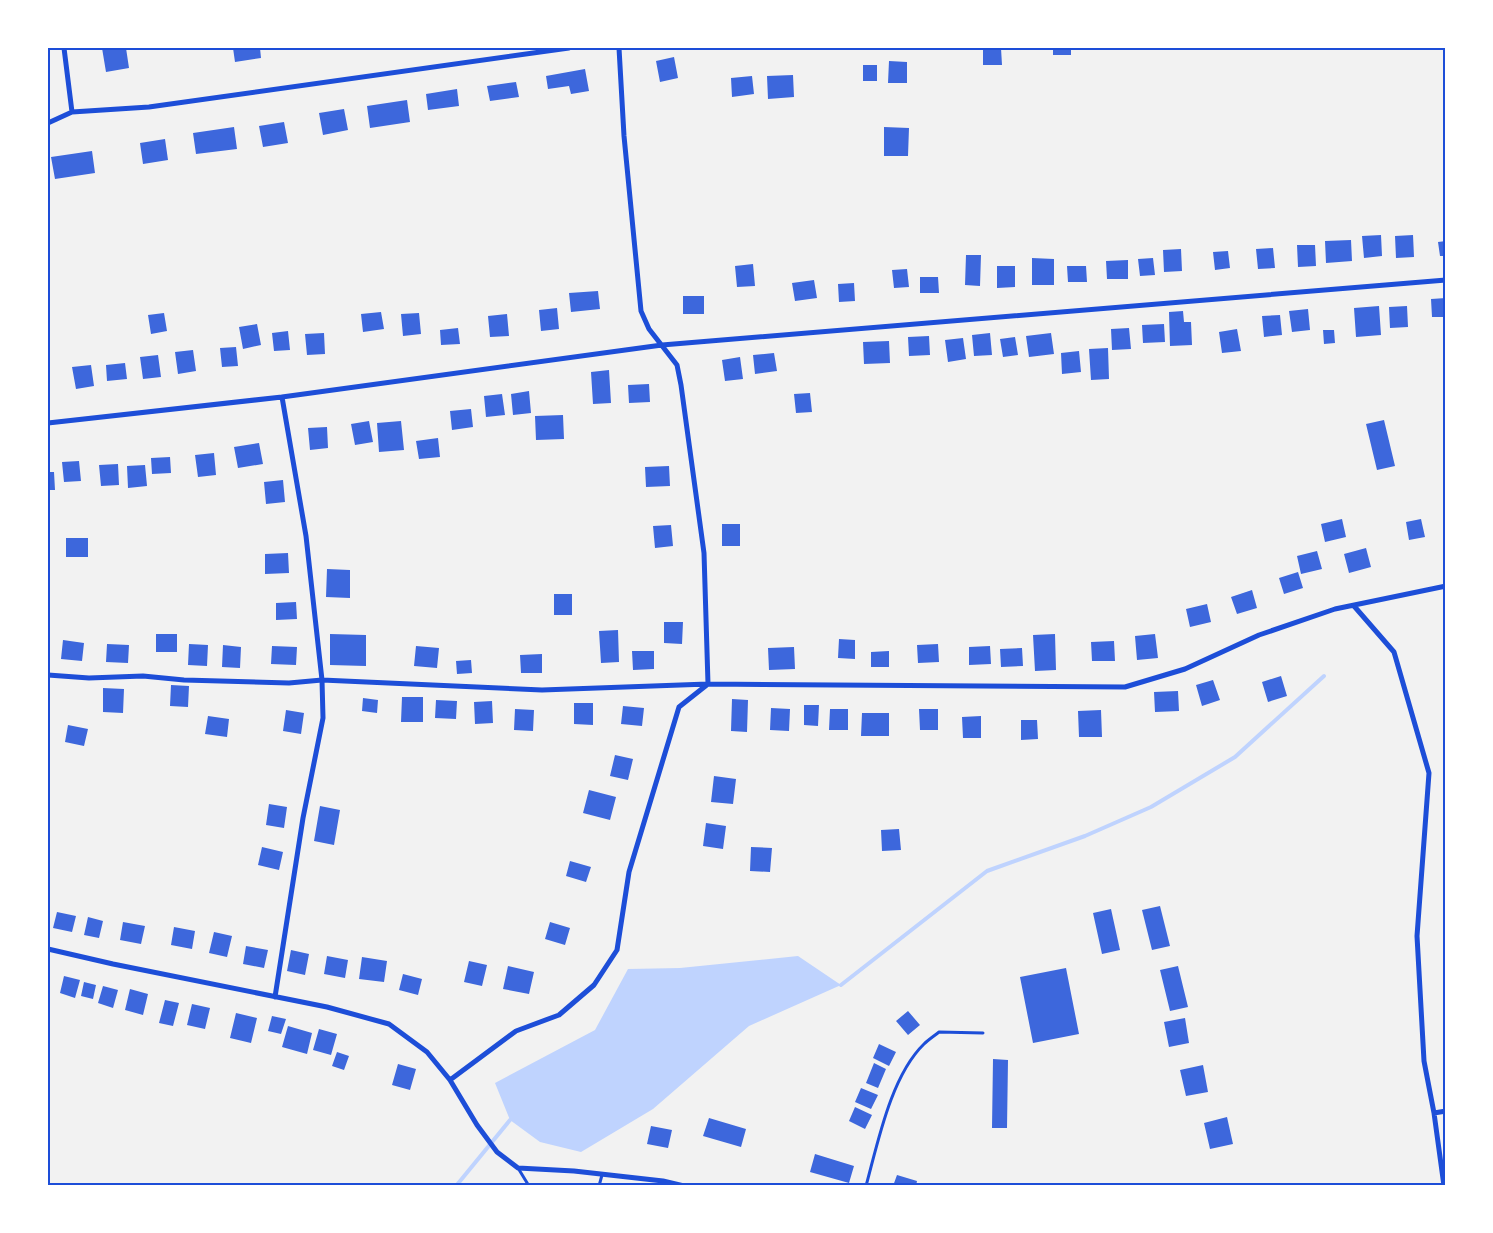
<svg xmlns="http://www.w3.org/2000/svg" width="1493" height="1233" viewBox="0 0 1493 1233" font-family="'Roboto Condensed',sans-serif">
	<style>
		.water { fill: #bfd3fe }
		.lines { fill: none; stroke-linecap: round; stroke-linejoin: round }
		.stream { stroke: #bfd3fe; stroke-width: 4 }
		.building { fill: #3d67dc }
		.service { stroke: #1d4ed8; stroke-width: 3 }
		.minor { stroke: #1d4ed8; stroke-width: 5 }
		.neatline { fill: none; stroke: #1d4ed8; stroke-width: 2 }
	</style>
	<rect width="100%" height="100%" fill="#f2f2f2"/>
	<path class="water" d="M798 956 841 985 749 1026 653 1109 581 1152 540 1142 510 1120 495 1083 595 1030 628 969 680 968Z"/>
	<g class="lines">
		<path class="stream" d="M841 985 987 871 1085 836 1151 807 1235 757 1324 676
			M456 1186 510 1120"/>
	</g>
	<path class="building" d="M102 48H126L129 68 106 72Z
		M233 48H260L261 58 235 62Z
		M983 48H1001L1002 65H983Z
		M1053 48H1071V55H1053Z
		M674 57 678 78 660 82 656 61Z
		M889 61 907 62V83H888Z
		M863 65H877V81H863Z
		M585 69 589 91 571 94 569 86 548 89 546 76Z
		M793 75 794 97 768 99 767 76Z
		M752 76 754 94 732 97 731 78Z
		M516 82 519 97 490 101 487 86Z
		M457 89 459 106 428 110 426 94Z
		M407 100 410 122 370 128 367 106Z
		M344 109 348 130 323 135 319 113Z
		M284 122 288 143 263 147 259 126Z
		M234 127 237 149 196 154 193 133Z
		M884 127 909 128 908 156H884Z
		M165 139 168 160 143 164 140 143Z
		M92 151 95 173 55 179 51 157Z
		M1381 235 1382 256 1364 258 1362 236Z
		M1413 235 1414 257 1396 258 1395 236Z
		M1351 240 1352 261 1326 263 1325 241Z
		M1446 241V256H1440L1438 242Z
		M1297 245H1315L1316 266 1298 267Z
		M1273 248 1275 268 1258 269 1256 249Z
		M1181 249 1182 271 1164 272 1163 250Z
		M1228 251 1230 268 1215 270 1213 252Z
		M966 255H981L980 286 965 285Z
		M1032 258 1054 259V285H1032Z
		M1153 258 1155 275 1140 276 1138 259Z
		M1128 260V279H1107L1106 261Z
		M753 264 755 286 737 287 735 266Z
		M997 266H1015V287L997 288Z
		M1067 266H1086L1087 282H1068Z
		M907 269 909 287 894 288 892 270Z
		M920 277H938L939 293H920Z
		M814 280 817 298 795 301 792 283Z
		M854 283 855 301 839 302 838 284Z
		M598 291 600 309 571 312 569 293Z
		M683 296H704V314H683Z
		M1446 298V317H1432L1431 299Z
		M1379 306 1381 335 1356 337 1354 308Z
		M1407 306 1408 327 1390 328 1389 307Z
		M557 308 559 329 541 331 539 310Z
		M1308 309 1310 330 1292 332 1289 311Z
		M1183 311 1184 322H1191L1192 345 1170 346 1169 312Z
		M381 312 384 329 363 332 361 314Z
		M164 313 167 331 151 334 148 315Z
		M419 313 421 334 403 336 401 314Z
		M507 314 509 336 490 337 488 316Z
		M1280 315 1282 335 1264 337 1262 316Z
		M257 324 261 345 243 349 239 327Z
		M1164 324 1165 342 1143 343 1142 325Z
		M458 328 460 344 441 345 440 330Z
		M1129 328 1131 349 1112 350 1111 329Z
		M1237 329 1241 351 1222 353 1219 332Z
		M1323 330H1334L1335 343 1324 344Z
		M288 331 290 350 274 351 272 333Z
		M324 333 325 354 307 355 305 334Z
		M990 333 992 355 974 356 972 335Z
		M1051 333 1054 354 1029 357 1026 336Z
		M929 336 930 355 909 356 908 337Z
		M1015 337 1018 355 1003 357 1000 339Z
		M963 338 966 359 948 362 945 340Z
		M889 341 890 363 864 364 863 342Z
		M236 347 238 366 222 367 220 348Z
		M1108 348 1109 379 1091 380 1089 349Z
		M193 350 196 371 178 374 175 352Z
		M1079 351 1081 372 1062 374 1061 353Z
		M774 353 777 371 755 374 753 355Z
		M158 355 161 377 143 379 140 357Z
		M740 357 743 379 725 381 722 360Z
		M125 363 127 379 107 381 106 365Z
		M91 365 94 386 76 389 72 367Z
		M609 370 611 403 593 404 591 372Z
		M649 384 650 402 629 403 628 385Z
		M529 391 531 413 513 415 511 394Z
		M810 393 812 412 796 413 794 394Z
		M502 394 505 415 486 417 484 396Z
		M471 409 473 427 452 430 450 411Z
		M563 415 564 439 536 440 535 416Z
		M1384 420 1395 466 1377 470 1366 424Z
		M369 421 373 442 355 445 351 424Z
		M401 421 404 450 379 452 377 423Z
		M327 427 328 448 310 450 308 428Z
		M438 438 440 457 419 459 416 441Z
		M259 443 263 464 238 468 234 447Z
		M214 453 216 475 198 477 195 455Z
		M170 457 171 473 152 474 151 458Z
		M79 461 81 481 64 482 62 462Z
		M118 464 119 485 101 486 99 465Z
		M145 465 147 486 128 488 127 466Z
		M669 466 670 486 646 487 645 467Z
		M48 472H54L55 490H48Z
		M283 480 285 502 266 504 264 482Z
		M1342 519 1346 537 1325 542 1321 524Z
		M1421 519 1425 537 1409 540 1406 522Z
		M722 524H740V546H722Z
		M671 525 673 546 655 548 653 526Z
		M66 538H88V557H66Z
		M1366 548 1371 567 1349 573 1344 554Z
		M1317 551 1322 569 1301 574 1297 556Z
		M288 553 289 573 265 574V554Z
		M327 569 350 570V598L326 597Z
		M1298 572 1303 588 1284 594 1279 578Z
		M1252 590 1257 608 1237 614 1231 597Z
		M554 594H572V615H554Z
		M296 602 297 619 276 620V603Z
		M1207 604 1211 622 1190 627 1186 609Z
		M664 622H683L682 644 664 643Z
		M618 630 619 662 601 663 599 631Z
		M156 634H177V652H156Z
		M330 634 366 635V666L330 665Z
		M1055 634 1056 670 1035 671 1033 635Z
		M1155 634 1158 658 1137 660 1135 636Z
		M839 639 855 640V659L838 658Z
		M63 640 84 643 82 661 61 659Z
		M1114 641 1115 661H1092L1091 642Z
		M107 644 129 645 128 663 106 662Z
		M189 644 208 645 207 666 188 665Z
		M938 644 939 662 918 663 917 645Z
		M223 645 241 647 240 668 222 667Z
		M272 646 297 647 296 665 271 664Z
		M416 646 439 648 437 668 414 666Z
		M990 646 991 664 969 665V647Z
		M794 647 795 669 769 670 768 648Z
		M1022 648 1023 666 1001 667 1000 649Z
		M632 651H654V669L633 670Z
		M889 651V667H871V652Z
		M542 654V673H521L520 655Z
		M471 660 472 673 457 674 456 661Z
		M1281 676 1287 696 1268 702 1262 682Z
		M1213 680 1220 700 1202 706 1196 685Z
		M171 685 189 686 188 707 170 706Z
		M103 688 124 689 123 713 103 712Z
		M1178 691 1179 711 1155 712 1154 692Z
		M402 697H423V722H401Z
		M363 698 378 700 377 713 362 711Z
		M732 699 748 700 747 732 731 731Z
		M436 700 457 701 456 719 435 718Z
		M492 701 493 723 475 724 474 702Z
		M574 703H593V725L574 724Z
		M804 705H819L818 726 804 725Z
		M623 706 644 708 642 726 621 724Z
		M771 708 790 709 789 731 770 730Z
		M515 709 534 710 533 731 514 730Z
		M830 709H848V730H829Z
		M919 709H938V730H920Z
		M286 710 304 713 301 734 283 731Z
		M1101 710 1102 737H1079L1078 711Z
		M862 713H889V736H861Z
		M208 716 229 719 227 737 205 734Z
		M981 716V738H963L962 717Z
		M1021 720H1037L1038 739 1021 740Z
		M68 725 88 729 84 746 65 742Z
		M615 755 633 759 628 780 610 776Z
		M714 776 736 779 733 804 711 802Z
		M589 790 616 797 610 820 583 813Z
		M269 804 287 807 284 828 266 825Z
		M320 806 340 810 334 845 314 841Z
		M706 823 726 826 723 849 703 846Z
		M899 829 901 850 882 851 881 830Z
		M262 847 283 852 279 870 258 865Z
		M751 847 772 848 770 872 750 871Z
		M570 861 591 867 586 882 566 876Z
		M1160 906 1170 946 1152 950 1142 910Z
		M1111 909 1120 950 1102 954 1093 913Z
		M57 912 76 916 72 932 53 928Z
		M88 917 103 921 99 938 84 935Z
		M123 922 145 926 141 944 120 940Z
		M550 922 570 928 565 945 545 939Z
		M174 927 195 931 192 949 171 945Z
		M214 932 232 936 227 957 209 953Z
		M246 946 268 950 264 968 243 964Z
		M291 950 309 954 305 975 287 971Z
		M327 956 348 960 345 978 324 974Z
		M362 957 387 961 384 982 359 979Z
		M469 961 487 965 482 986 464 982Z
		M508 966 534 972 529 994 503 989Z
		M1178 966 1188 1007 1170 1011 1160 970Z
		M1066 968 1079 1034 1033 1043 1020 977Z
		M403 974 422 979 418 995 399 990Z
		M64 976 80 980 75 998 60 993Z
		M84 982 96 985 93 999 81 996Z
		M103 986 118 990 113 1008 98 1003Z
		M130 989 148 994 143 1015 125 1010Z
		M165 1000 179 1003 173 1026 159 1023Z
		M192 1004 210 1008 205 1029 187 1025Z
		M908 1011 920 1025 908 1035 896 1021Z
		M236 1013 257 1018 251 1043 230 1038Z
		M272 1016 286 1019 281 1034 268 1031Z
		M1185 1018 1189 1043 1169 1047 1164 1022Z
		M288 1026 312 1033 307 1054 282 1047Z
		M319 1029 337 1034 331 1055 313 1050Z
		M879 1044 896 1052 889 1066 873 1058Z
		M337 1052 349 1056 344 1070 332 1066Z
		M993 1059 1008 1060 1007 1128H992Z
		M874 1063 886 1069 878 1088 866 1083Z
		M398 1064 416 1069 410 1090 392 1085Z
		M1203 1065 1208 1092 1186 1096 1180 1070Z
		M861 1088 878 1095 871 1109 855 1102Z
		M855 1107 872 1115 865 1129 849 1121Z
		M1227 1117 1233 1144 1210 1149 1204 1123Z
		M709 1118 746 1129 741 1147 703 1136Z
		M651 1126 672 1130 668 1148 647 1144Z
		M815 1154 854 1166 849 1183 810 1172Z
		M897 1175 917 1181 916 1186H893Z"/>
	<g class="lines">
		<path class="service" d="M518 1168 529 1186
			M599 1186 602 1175
			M866 1186C878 1142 891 1076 924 1044 928 1040 934 1036 939 1032L983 1033"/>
		<path class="minor" d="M64 48 72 112
			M48 123 72 112 149 107 569 48
			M48 423 282 397 662 345 1446 280
			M1354 606 1394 652 1429 773 1417 936 1424 1061 1434 1113 1444 1186
			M48 675 89 678 143 676 184 680 289 683 322 680 542 690 708 684 1125 687 1185 669 1259 635 1335 609 1446 586
			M48 949 113 964 327 1007 389 1024 427 1052 450 1080 477 1125 497 1152 518 1168 574 1171 663 1181 684 1186
			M275 997 303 818 323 718 322 680 306 536 282 397
			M450 1080 516 1031 559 1015 594 985 617 950 629 872 679 707 708 684 704 553 681 385 677 365 649 329 641 311 624 136 619 48
			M1434 1113 1446 1111"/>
	</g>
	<rect width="1493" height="1233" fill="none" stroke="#ffffff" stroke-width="98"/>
	<rect x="49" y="49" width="1395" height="1135" class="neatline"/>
</svg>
